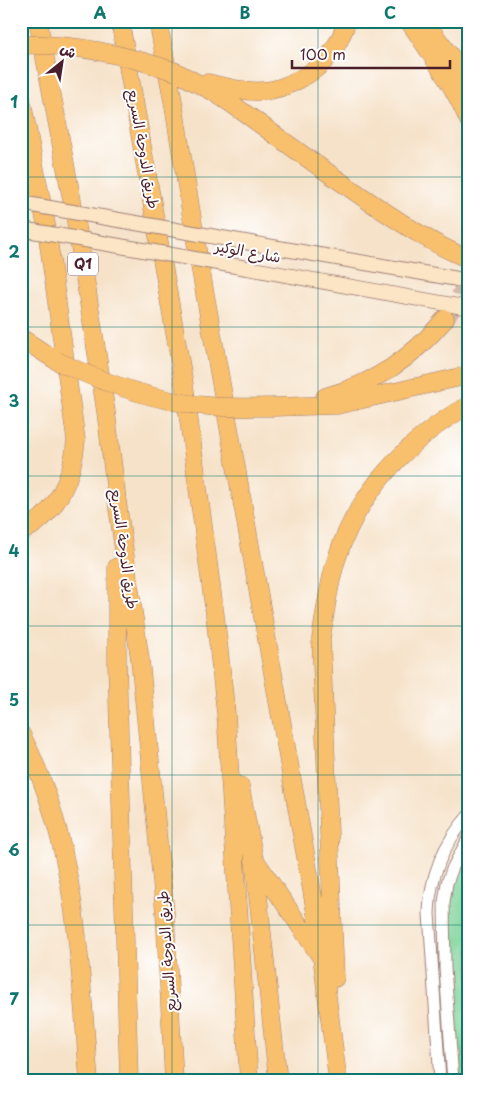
<svg xmlns="http://www.w3.org/2000/svg" width="490" height="1102" viewBox="0 0 490 1102" font-family="'Playpen Sans','Playpen Sans Arabic',sans-serif">
	<style>
		.green { fill: #7cd398; stroke: #637962 }
		.lines { fill: none; stroke-linecap: round; stroke-linejoin: round }
		.motorway-tunnel { stroke: #d4bba9; stroke-width: 18; stroke-dasharray: 18 9; stroke-linecap: butt }
		.tertiary-casing { stroke: #a0807a; stroke-width: 13 }
		.secondary-casing { stroke: #a0807a; stroke-width: 16 }
		.motorway-casing { stroke: #a0807a; stroke-width: 19 }
		.tertiary { stroke: #fff; stroke-width: 11 }
		.secondary { stroke: #fce5c4; stroke-width: 14 }
		.motorway { stroke: #f8bf6c; stroke-width: 18 }
		.secondary-bridge-casing { stroke: #a0807a; stroke-width: 16; stroke-linecap: butt }
		.motorway-bridge-casing { stroke: #a0807a; stroke-width: 19; stroke-linecap: butt }
		.secondary-bridge { stroke: #fce5c4; stroke-width: 14 }
		.motorway-bridge { stroke: #f8bf6c; stroke-width: 18 }
		.grid { fill: none; stroke: #0f766e; stroke-width: 1; stroke-opacity: 0.55 }
		.labels { text-anchor: middle; stroke-width: 4; stroke-linejoin: round; paint-order: stroke }
		.shield { fill: #fff; stroke: #80626b; stroke-width: 1 }
		.shield-label { font-size: 14px; font-weight: bold; fill: #4a1f2b }
		.street-label { font-size: 15px; fill: #4a1f2b; stroke: #fff }
		.neatline { fill: none; stroke: #0f766e; stroke-width: 2 }
		.grid-label { font-size: 16px; text-anchor: middle; font-weight: bold; fill: #0f766e }
	</style>
	<rect width="100%" height="100%" fill="#fff"/>
	<filter id="ink" filterUnits="userSpaceOnUse"><feTurbulence type="fractalNoise" baseFrequency=".02" numOctaves="2"/><feDisplacementMap in="SourceGraphic" scale="10" xChannelSelector="R" yChannelSelector="G"/><feConvolveMatrix kernelMatrix="1 2 1 2 8 2 1 2 1" color-interpolation-filters="sRGB"/></filter>
	<filter id="wash" filterUnits="userSpaceOnUse"><feTurbulence type="fractalNoise" baseFrequency=".0096" numOctaves="4" result="noise"/><feDisplacementMap in="SourceGraphic" scale="20" xChannelSelector="R" yChannelSelector="G"/><feGaussianBlur stdDeviation="1.12" result="paint"/><feColorMatrix in="noise" values="0 0 0 0 0 0 0 0 0 0 0 0 0 0 0 0 0 1.4 0 .05"/><feComposite in="paint" operator="in"/></filter>
	<g filter="url(#wash)">
		<rect width="100%" height="100%" fill="#f6e2c9"/>
		<path class="green" d="M469 853V1081H455L449 911 455 880 461 863Z"/>
	</g>
	<g filter="url(#ink)">
		<g class="lines">
			<path class="motorway-tunnel" d="M445 319 457 302 469 277"/>
			<defs>
				<path id="tertiary" d="M440 1081 429 913C430 875 443 844 469 815
					M453 1081 445 968 444 902 447 883 453 867 469 837"/>
				<path id="secondary" d="M245 242 469 281
					M247 268 469 308"/>
				<path id="motorway" d="M38 21 77 227 106 412 118 509 140 659 165 913 174 1081
					M120 21 184 384 215 615 226 714 249 1081
					M158 21 173 101 198 255 317 919 338 1081
					M409 21C430 53 454 85 469 121
					M424 21 469 81
					M176 72 212 91 229 102C277 136 324 171 373 204 403 224 434 245 469 259
					M208 83C225 87 243 92 262 91 285 90 314 74 329 56 338 45 343 33 347 21
					M21 98 46 224 76 440C73 477 57 515 21 532
					M21 338 57 361
					M325 397C376 383 411 359 445 319
					M274 407 337 405 469 375
					M117 567V662L129 1081
					M21 734C78 844 79 960 89 1081
					M240 786 254 859 278 1081
					M255 860 321 957
					M335 978 321 639C325 613 328 587 336 561 356 494 409 438 469 405"/>
			</defs>
			<use href="#tertiary" class="tertiary-casing"/>
			<use href="#secondary" class="secondary-casing"/>
			<use href="#motorway" class="motorway-casing"/>
			<use href="#tertiary" class="tertiary"/>
			<use href="#secondary" class="secondary"/>
			<use href="#motorway" class="motorway"/>
			<defs>
				<path id="secondary-bridge" d="M21 203 245 242
					M21 229 247 268"/>
				<path id="motorway-bridge" d="M21 45C75 43 126 55 176 72
					M57 361C104 383 156 402 208 406 230 408 252 407 274 407"/>
			</defs>
			<use href="#secondary-bridge" class="secondary-bridge-casing"/>
			<use href="#motorway-bridge" class="motorway-bridge-casing"/>
			<use href="#secondary-bridge" class="secondary-bridge"/>
			<use href="#motorway-bridge" class="motorway-bridge"/>
		</g>
	</g>
	<path class="grid" d="M172 21V1081M318 21V1081M21 177H469M21 327H469M21 476H469M21 626H469M21 775H469M21 925H469"/>
	<g class="labels">
		<rect class="shield" x="68" y="252.5" width="30" height="23" rx="4"/>
		<g class="shield-label">
			<text x="83" y="269">Q1</text>
		</g>
		<g class="street-label">
			<text transform="translate(143 149) rotate(80)" y="5">طريق الدوحة السريع</text>
			<text transform="translate(248 252) rotate(10)" y="5">شارع الوكير</text>
			<text transform="translate(124 549) rotate(82)" y="5">طريق الدوحة السريع</text>
			<text transform="translate(167 951) rotate(-94)" y="5">طريق الدوحة السريع</text>
		</g>
	</g>
	<rect width="490" height="1102" fill="none" stroke="#fff" stroke-width="55"/>
	<g transform="translate(62 62) rotate(30)" stroke="#ffffff" stroke-width="4" paint-order="stroke">
	<path d="M0-4L9 19L0 12L-9 19Z" fill="#4a1f2b"/>
	<text y="-8" font-size="14" font-weight="bold" text-anchor="middle" fill="#4a1f2b">ش</text>
	</g>
	<path d="M292 60v8h158v-8" fill="none" stroke="#4a1f2b" stroke-width="2.5"/>
	<text x="300" y="60" font-size="15" fill="#4a1f2b" stroke="#ffffff" stroke-width="4" paint-order="stroke">100 m</text>
	<rect x="28" y="28" width="434" height="1046" class="neatline"/>
	<g class="grid-label">
		<text x="100" y="19">A</text>
		<text x="245" y="19">B</text>
		<text x="390" y="19">C</text>
		<text x="14" y="108">1</text>
		<text x="14" y="258">2</text>
		<text x="14" y="407">3</text>
		<text x="14" y="557">4</text>
		<text x="14" y="706">5</text>
		<text x="14" y="856">6</text>
		<text x="14" y="1005">7</text>
	</g>
</svg>
